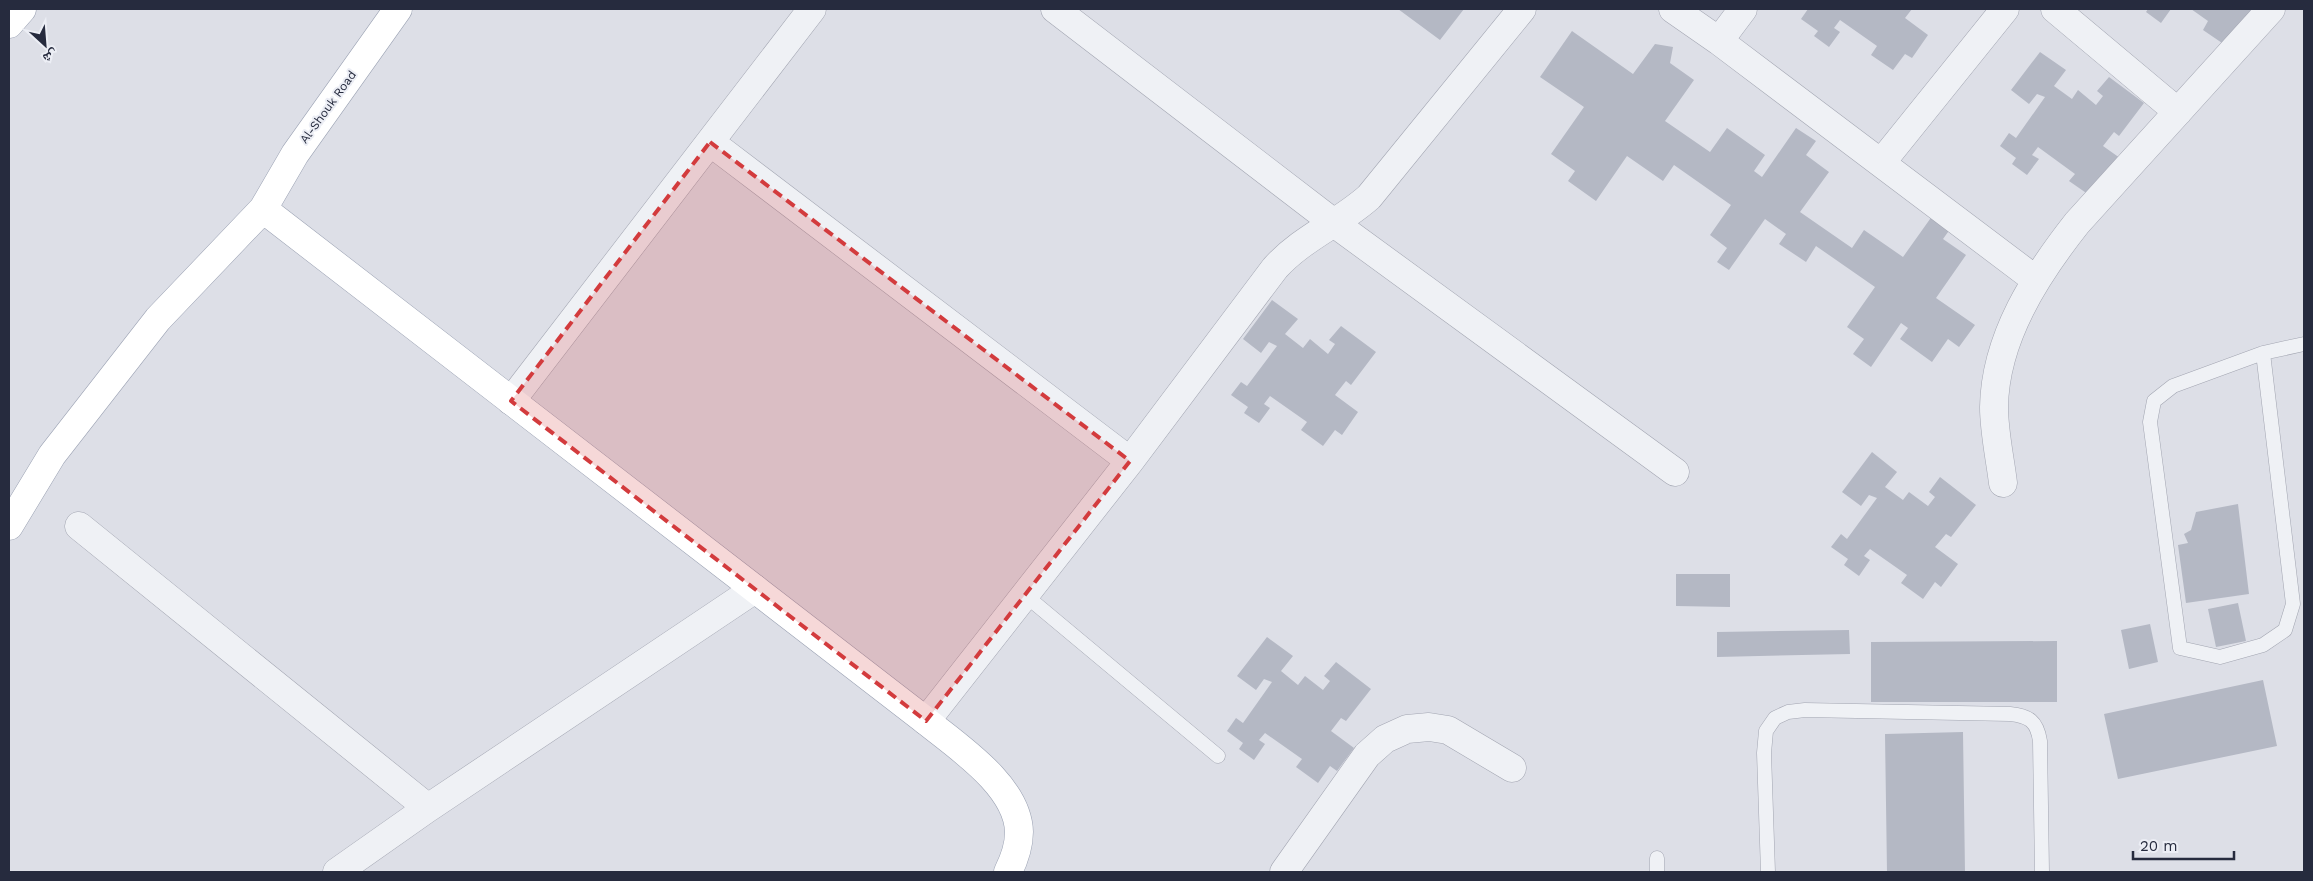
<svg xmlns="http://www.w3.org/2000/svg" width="2313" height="881" viewBox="0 0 2313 881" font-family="'Work Sans','Noto Naskh Arabic',sans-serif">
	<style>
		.building { fill: #b4b8c4 }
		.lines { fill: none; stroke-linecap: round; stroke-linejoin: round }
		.lane-casing { stroke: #a2a5b1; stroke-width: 15 }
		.street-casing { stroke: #a2a5b1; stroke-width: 29 }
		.primary-casing { stroke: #9ba2b3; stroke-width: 29 }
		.lane { stroke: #eff1f5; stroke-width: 14 }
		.street { stroke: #eff1f5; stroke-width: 28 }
		.primary { stroke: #fff; stroke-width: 28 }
		.marked { fill: #d33b3d; fill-opacity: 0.2; stroke: #d33b3d; stroke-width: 4; stroke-dasharray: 10 6; stroke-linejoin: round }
		.labels { text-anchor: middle; stroke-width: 4; stroke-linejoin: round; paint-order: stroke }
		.street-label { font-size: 12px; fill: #262b3e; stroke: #eceef5 }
	</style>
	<rect width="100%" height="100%" fill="#dddfe7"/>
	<path class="building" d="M1398 9H1464L1440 40Z
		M1808 9H1912L1905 18 1928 35 1912 58 1905 54 1893 70 1871 55 1877 46 1840 20 1834 28 1840 32 1829 47 1814 36 1818 31 1801 19Z
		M2148 9H2171L2161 23 2146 12Z
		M2191 9H2258L2225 45 2203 30 2208 21Z
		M1572 31 1633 74 1655 44 1673 47 1670 63 1694 80 1665 121 1710 152 1727 128 1765 155 1754 171 1762 177 1796 128 1816 141 1806 155 1829 172 1800 212 1852 248 1864 230 1903 257 1935 212 1953 225 1943 239 1966 255 1936 298 1975 325 1959 347 1948 339 1932 362 1900 339 1908 328 1901 323 1871 367 1853 354 1864 339 1847 327 1875 287 1816 246 1806 262 1779 244 1786 234 1765 219 1729 270 1717 262 1727 248 1710 235 1731 205 1674 165 1663 181 1627 156 1596 201 1568 181 1575 171 1551 154 1584 107 1540 77Z
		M2040 52 2066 70 2054 86 2072 99 2078 90 2096 105 2103 96 2097 91 2109 77 2144 103 2119 136 2114 132 2103 146 2127 163 2092 197 2069 181 2075 174 2038 147 2032 155 2039 159 2027 175 2012 164 2016 158 2000 146 2009 133 2016 138 2045 97 2037 94 2029 104 2011 90Z
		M1272 300 1298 319 1285 334 1303 348 1310 339 1328 354 1335 344 1329 340 1341 326 1376 352 1351 385 1346 381 1335 395 1358 412 1342 435 1335 430 1323 446 1301 430 1307 422 1270 396 1264 404 1270 408 1259 423 1244 413 1248 407 1231 395 1241 382 1247 386 1277 346 1269 342 1261 353 1243 339Z
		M1872 452 1897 472 1885 487 1903 500 1909 492 1928 506 1935 497 1929 492 1940 477 1976 505 1951 537 1946 534 1935 547 1958 564 1941 587 1935 582 1923 599 1901 583 1907 575 1870 549 1864 556 1870 560 1859 576 1844 565 1848 559 1831 547 1841 534 1847 539 1877 498 1869 495 1861 506 1842 492Z
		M2238 504 2249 594 2186 603 2178 545 2188 543 2184 534 2191 530 2196 512Z
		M1676 574H1730V607L1676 606Z
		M2238 603 2246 641 2216 647 2208 609Z
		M2150 624 2158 662 2129 669 2121 630Z
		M1849 630 1850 654 1717 657V632Z
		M1267 637 1293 656 1281 671 1298 685 1305 676 1323 690 1330 681 1324 676 1336 662 1371 689 1346 721 1341 718 1331 731 1354 748 1337 771 1330 766 1318 783 1296 767 1302 759 1265 733 1259 740 1265 744 1254 760 1239 749 1243 743 1227 731 1236 718 1243 723 1272 682 1264 679 1256 690 1237 676Z
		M2057 641V702H1871V642Z
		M2263 680 2277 746 2118 779 2104 714Z
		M1963 732 1965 872H1887L1885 734Z"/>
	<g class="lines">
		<defs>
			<path id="lane" d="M2263 353 2293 604 2285 630 2263 645 2220 657 2180 648 2150 422 2154 401 2173 386 2263 353 2304 344
				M1025 595 1218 756
				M1657 858V872
				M1768 872 1764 753 1766 731 1775 718 1788 712 1805 710 2010 714C2029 716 2037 721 2040 741L2042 872"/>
			<path id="street" d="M1055 9 1334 223 1675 472
				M1673 9 1719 41 2036 280
				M2055 9 2178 112
				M1719 41 1743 9
				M710 142 1130 461
				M1881 163 2005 9
				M511 401 812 9
				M2003 483C2000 458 1994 432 1994 407 1995 338 2036 275 2077 223L2271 9
				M79 526 428 808
				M926 721 1130 461 1275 268C1302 238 1340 223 1369 197L1522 9
				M337 872 428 808 755 589
				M1284 872 1367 755 1385 739 1407 729 1429 727 1448 730 1512 768"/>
			<path id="primary" d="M9 24 22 9
				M263 209 926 721C958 747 1018 786 1019 832 1019 846 1014 860 1008 872
				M9 526 52 455 158 319 263 209 295 154 398 9"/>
		</defs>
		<use href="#lane" class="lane-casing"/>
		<use href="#street" class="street-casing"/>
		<use href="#primary" class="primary-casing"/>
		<use href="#lane" class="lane"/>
		<use href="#street" class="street"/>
		<use href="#primary" class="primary"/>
	</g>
	<path class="marked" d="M710 142 1130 461 926 721 511 401Z"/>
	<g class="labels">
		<g class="street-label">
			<text transform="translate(328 107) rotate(-54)" y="4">Al-Shouk Road</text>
		</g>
	</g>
	<rect width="2313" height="881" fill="none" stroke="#262b3e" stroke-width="20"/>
	<g transform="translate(45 45) rotate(154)" stroke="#eceef5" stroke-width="4" paint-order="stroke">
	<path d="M0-4L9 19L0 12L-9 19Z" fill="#262b3e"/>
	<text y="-8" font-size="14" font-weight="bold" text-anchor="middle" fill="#262b3e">ش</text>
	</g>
	<path d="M2133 851v8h101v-8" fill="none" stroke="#262b3e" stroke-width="2.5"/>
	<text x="2140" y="851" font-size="15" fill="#262b3e" stroke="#eceef5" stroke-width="4" paint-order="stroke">20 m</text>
</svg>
